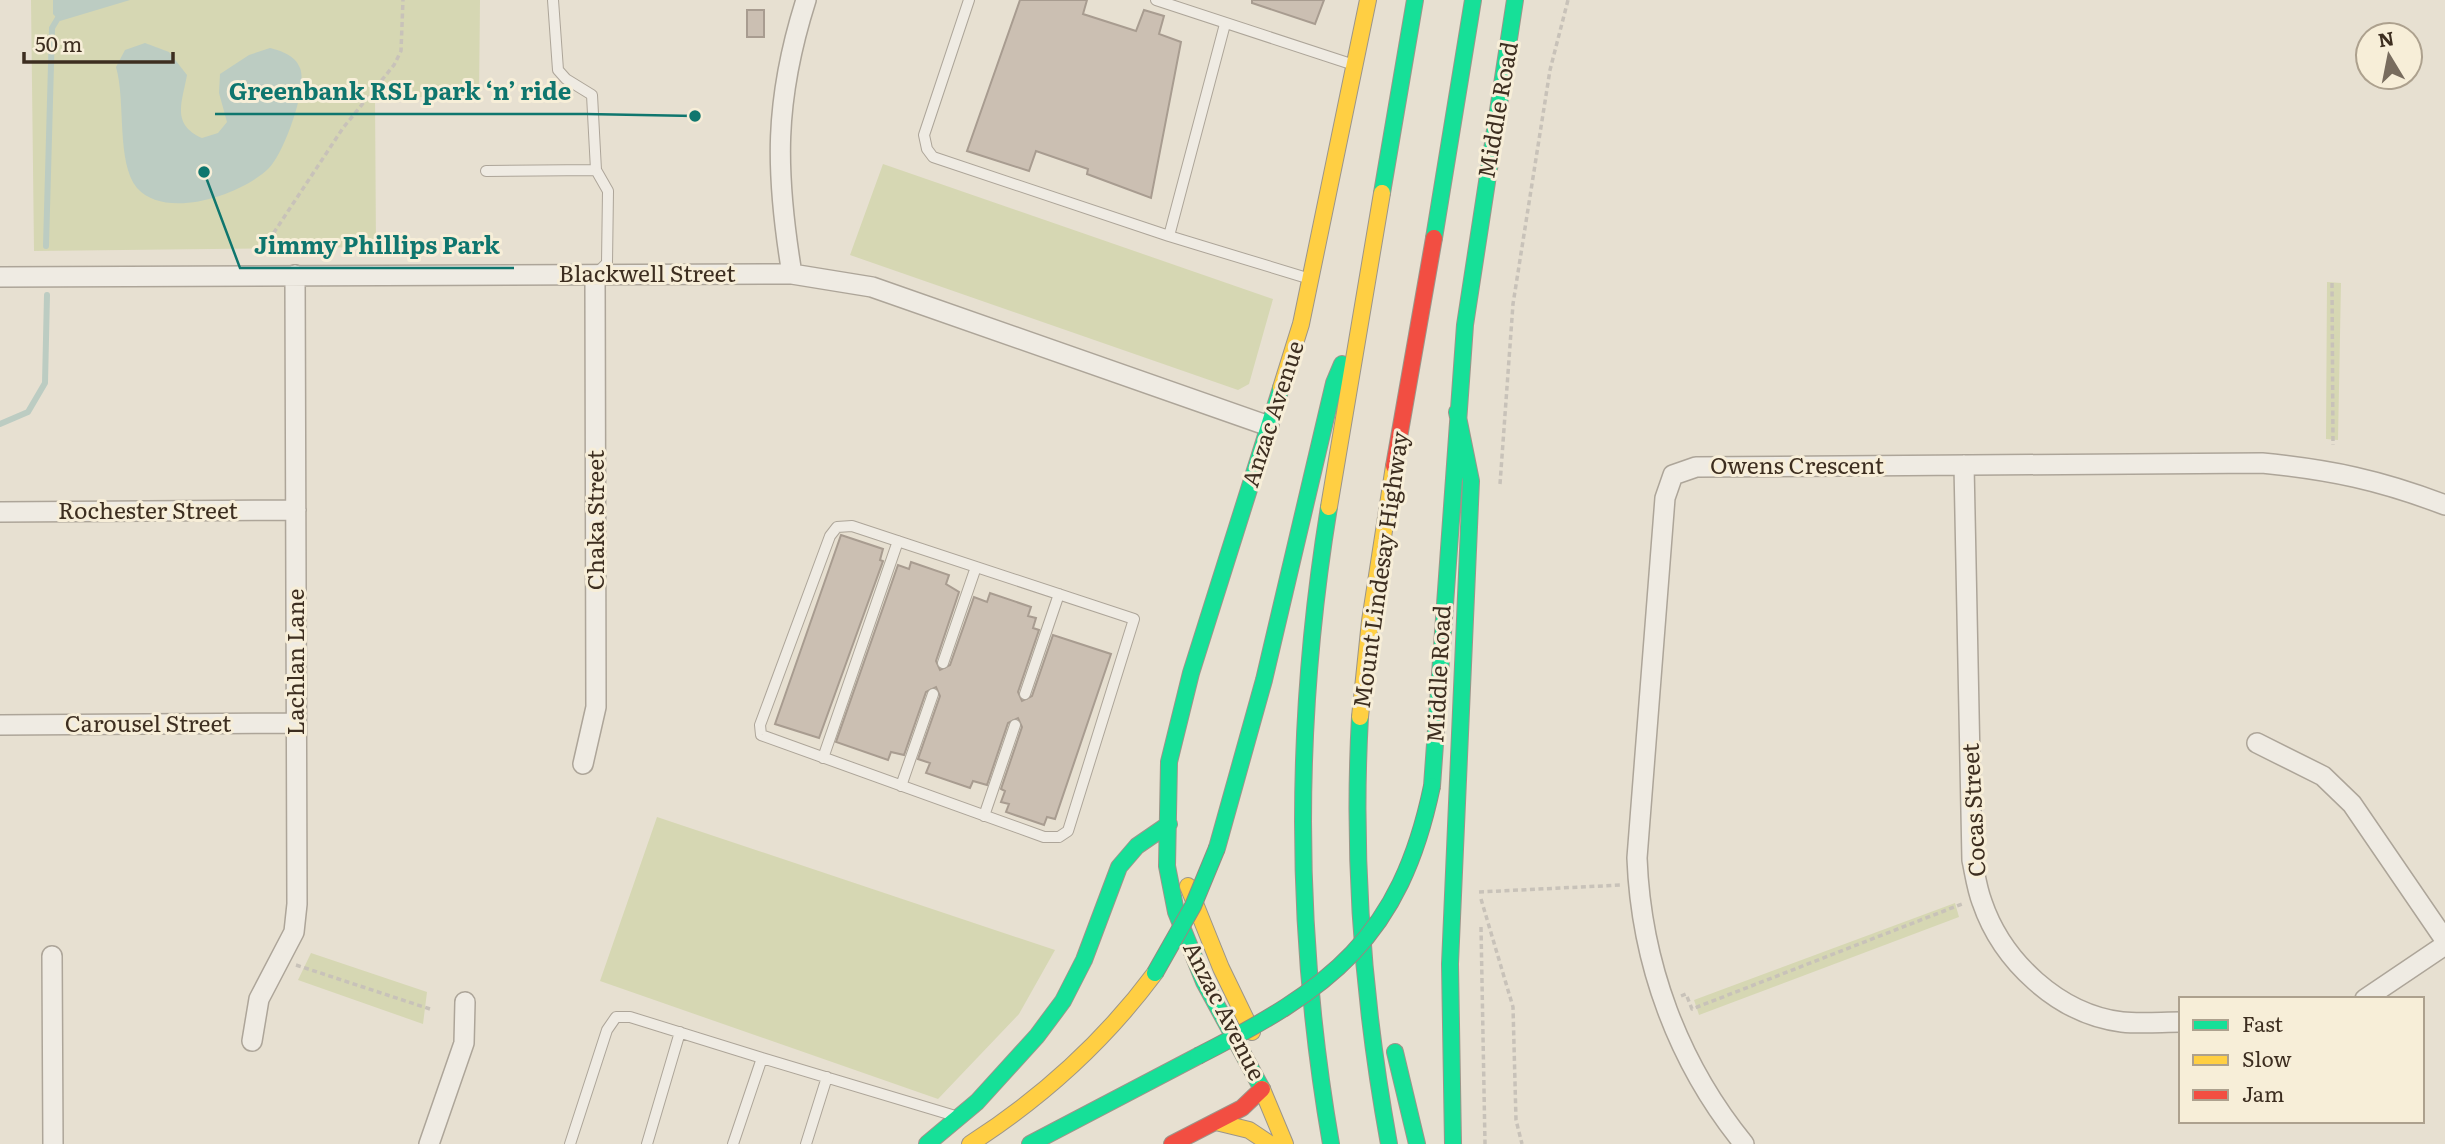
<svg xmlns="http://www.w3.org/2000/svg" width="2445" height="1144" viewBox="0 0 2445 1144" font-family="Literata,serif">
	<style>
		.green { fill: #d6d7b3 }
		.water { fill: #bcccc2 }
		.lines { fill: none; stroke-linecap: round; stroke-linejoin: round }
		.stream { stroke: #bcccc2; stroke-width: 6 }
		.building { fill: #cbbfb2; stroke: #a89c90; stroke-width: 2 }
		.lane-casing { stroke: #ada599; stroke-width: 12 }
		.street-casing { stroke: #ada599; stroke-width: 22 }
		.fast-casing { stroke: #9c958a; stroke-width: 18 }
		.slow-casing { stroke: #9c958a; stroke-width: 18 }
		.jam-casing { stroke: #9c958a; stroke-width: 18 }
		.path { stroke: #c8c2b9; stroke-width: 3.5; stroke-dasharray: 5 3.5; stroke-linecap: butt }
		.lane { stroke: #efebe3; stroke-width: 10 }
		.street { stroke: #efebe3; stroke-width: 19 }
		.fast { stroke: #16e098; stroke-width: 16 }
		.slow { stroke: #ffcf43; stroke-width: 16 }
		.jam { stroke: #f24e42; stroke-width: 16 }
		.fast-bridge-casing { stroke: #928b80; stroke-width: 18; stroke-linecap: butt }
		.fast-bridge { stroke: #16e098; stroke-width: 16 }
		.labels { text-anchor: middle; stroke-width: 6; stroke-linejoin: round; paint-order: stroke }
		.street-label { font-size: 23px; fill: #3d2e20; stroke: #f7eed8 }
		.leader { fill: none; stroke: #0f766e; stroke-width: 2.5 }
		.callout-dot { fill: #0f766e; stroke: #f7eed8; stroke-width: 2.5 }
		.callout-label { font-size: 24px; text-anchor: middle; font-weight: bold; fill: #0f766e; stroke: #f7eed8; stroke-width: 6; stroke-linejoin: round; paint-order: stroke }
	</style>
	<rect width="100%" height="100%" fill="#e7e0d1"/>
	<path class="green" d="M31 0H480L479 96 375 98 376 247 34 251Z
		M883 164 1273 299 1249 384 1238 390 850 255Z
		M2327 282 2341 283 2338 440 2326 439Z
		M657 817 1055 950 1019 1014 938 1099 600 981Z
		M1955 903 1959 917 1699 1015 1694 1000Z
		M311 953 427 992 423 1024 298 980Z"/>
	<path class="water" d="M53 0H130L60 21 53 14Z
		M145 43 169 52 187 75C182 103 171 124 202 138L218 133 227 122 219 93 220 74 249 55 270 48C281 51 295 55 300 68 308 87 284 153 269 168 243 194 166 221 137 188 116 162 126 101 116 67L125 50Z"/>
	<g class="lines">
		<path class="stream" d="M46 246 52 28 61 13
			M0 424 28 412 45 383 47 295"/>
	</g>
	<path class="building" d="M1020 0H1087L1083 14 1136 31 1144 10 1164 16 1159 34 1181 42 1151 198 1087 174 1088 169 1036 151 1029 171 967 151Z
		M1252 0H1324L1315 24 1252 3Z
		M747 10H764V37H747Z
		M841 535 883 549 880 560 883 561 819 738 775 724Z
		M911 562 949 575 946 584 959 592 936 661 940 670 950 665 974 597 987 602 990 593 1031 607 1028 616 1036 618 1033 628 1039 630 1018 692 1022 701 1032 696 1053 635 1111 654 1055 819 1047 817 1044 825 1006 812 1009 804 1001 802 1005 791 1001 789 1022 727 1018 718 1008 723 987 785 973 781 970 788 926 773 930 763 918 759 940 696 936 687 926 692 904 755 891 752 888 760 836 742 898 565 909 569Z"/>
	<g class="lines">
		<defs>
			<path id="lane" d="M553 0 558 70 566 79 592 95 596 170 608 191 607 263 596 274
				M969 0 924 135 927 149 933 157 1169 236 1307 278
				M1156 0 1351 64
				M486 171 596 170
				M1169 236 1225 24
				M852 526 1134 619 1068 831 1059 837H1044L761 735 760 725 830 536 837 527Z
				M943 663 976 567
				M1025 694 1059 594
				M823 758 898 541
				M901 786 933 694
				M984 816 1015 725
				M762 1058 952 1115
				M570 1144 607 1030 616 1017H630L762 1058 733 1144
				M647 1144 680 1032
				M806 1144 827 1077"/>
			<path id="street" d="M792 274C775 171 774 101 806 0
				M0 277 792 274 872 287 1269 426
				M1964 465 1972 860C1975 874 1977 889 1982 902 2002 961 2058 1014 2122 1022 2141 1024 2162 1022 2181 1022
				M0 512 296 510
				M0 725 296 723
				M2257 743 2323 776 2352 804 2445 940
				M583 764 596 707 595 275
				M52 956 53 1144
				M2365 999 2445 945
				M252 1041 259 999 294 932 297 904 295 275
				M429 1144 464 1043 465 1002
				M1744 1144C1678 1063 1641 963 1637 858L1665 498 1673 475 1696 467 2262 463C2331 470 2380 480 2445 505"/>
			<path id="fast" d="M1382 193 1415 0
				M1434 238 1473 0
				M1329 507C1294 720 1294 932 1331 1144
				M1360 717C1352 861 1363 1002 1389 1144
				M1432 786 1465 325 1515 0
				M1217 848 1264 680 1334 383 1342 364
				M1395 1052 1417 1144
				M1262 1089 1204 982 1176 912 1167 866 1169 762 1191 673 1281 388
				M927 1144 977 1102 1037 1036 1063 1001 1084 960 1119 867 1137 846 1169 824
				M1030 1144 1198 1056
				M1453 1144 1450 964 1471 481 1457 412"/>
			<path id="slow" d="M1281 388 1301 324 1368 0
				M1329 507 1382 193
				M1360 717 1370 621 1394 466
				M1188 886 1221 968 1252 1032
				M1262 1089 1285 1144
				M1216 1122 1249 1130 1270 1144
				M970 1144C1043 1097 1103 1043 1155 973"/>
			<path id="jam" d="M1394 466 1434 238
				M1172 1144 1242 1108 1262 1089"/>
		</defs>
		<use href="#lane" class="lane-casing"/>
		<use href="#street" class="street-casing"/>
		<use href="#fast" class="fast-casing"/>
		<use href="#slow" class="slow-casing"/>
		<use href="#jam" class="jam-casing"/>
		<path class="path" d="M270 257 269 240 343 128 394 65 401 51 403 0
			M2332 283 2333 445
			M1500 484 1513 304 1550 70 1568 0
			M1479 892 1622 885
			M1481 899 1513 1007 1516 1120 1522 1144
			M1481 927 1485 1144
			M296 965 433 1010
			M1681 996 1686 994 1692 1009 1962 904"/>
		<use href="#lane" class="lane"/>
		<use href="#street" class="street"/>
		<use href="#fast" class="fast"/>
		<use href="#slow" class="slow"/>
		<use href="#jam" class="jam"/>
		<defs>
			<path id="fast-bridge" d="M1155 973 1193 906 1217 848
				M1198 1056C1330 989 1400 939 1432 786"/>
		</defs>
		<use href="#fast-bridge" class="fast-bridge-casing"/>
		<use href="#fast-bridge" class="fast-bridge"/>
	</g>
	<g class="labels">
		<g class="street-label">
			<text transform="translate(1498 110) rotate(-80)" y="8">Middle Road</text>
			<text x="647" y="282">Blackwell Street</text>
			<text transform="translate(1273 414) rotate(-72)" y="8">Anzac Avenue</text>
			<text x="1797" y="474">Owens Crescent</text>
			<text x="148" y="519">Rochester Street</text>
			<text transform="translate(596 520) rotate(-90)" y="8">Chaka Street</text>
			<text transform="translate(1381 570) rotate(-82)" y="8">Mount Lindesay Highway</text>
			<text transform="translate(296 662) rotate(-90)" y="8">Lachlan Lane</text>
			<text transform="translate(1439 674) rotate(-87)" y="8">Middle Road</text>
			<text x="148" y="732">Carousel Street</text>
			<text transform="translate(1974 810) rotate(-93)" y="8">Cocas Street</text>
			<text transform="translate(1224 1011) rotate(63)" y="8">Anzac Avenue</text>
		</g>
	</g>
	<path class="leader" d="M695 116L586 114H215M204 172L240 268H514"/>
	<g class="callout-dot">
		<circle cx="695" cy="116" r="7"/>
		<circle cx="204" cy="172" r="7"/>
	</g>
	<g class="callout-label">
		<text x="400" y="100">Greenbank RSL park ‘n’ ride</text>
		<text x="377" y="254">Jimmy Phillips Park</text>
	</g>
	<rect x="2179" y="997" width="245" height="126" fill="#f7eed8" stroke="#ada18e" stroke-width="2"/>
	<rect x="2193" y="1020" width="35" height="10" fill="#16e098" stroke="#ada18e" stroke-width="2"/>
	<text x="2242" y="1032" font-size="21" fill="#3d2e20">Fast</text>
	<rect x="2193" y="1055" width="35" height="10" fill="#ffcf43" stroke="#ada18e" stroke-width="2"/>
	<text x="2242" y="1067" font-size="21" fill="#3d2e20">Slow</text>
	<rect x="2193" y="1090" width="35" height="10" fill="#f24e42" stroke="#ada18e" stroke-width="2"/>
	<text x="2242" y="1102" font-size="21" fill="#3d2e20">Jam</text>
	<g transform="translate(2389 56) rotate(350)"><circle r="33" fill="#f7eed8" stroke="#ada18e" stroke-width="2"/>
	<path d="M0-5L12 26L0 18L-12 26Z" fill="#786c5e"/>
	<text y="-10" font-size="19" font-weight="bold" text-anchor="middle" fill="#3d2e20">N</text>
	</g>
	<path d="M24 52v10h149v-10" fill="none" stroke="#3d2e20" stroke-width="3.5"/>
	<text x="35" y="52" font-size="21" fill="#3d2e20" stroke="#f7eed8" stroke-width="5" paint-order="stroke">50 m</text>
</svg>
